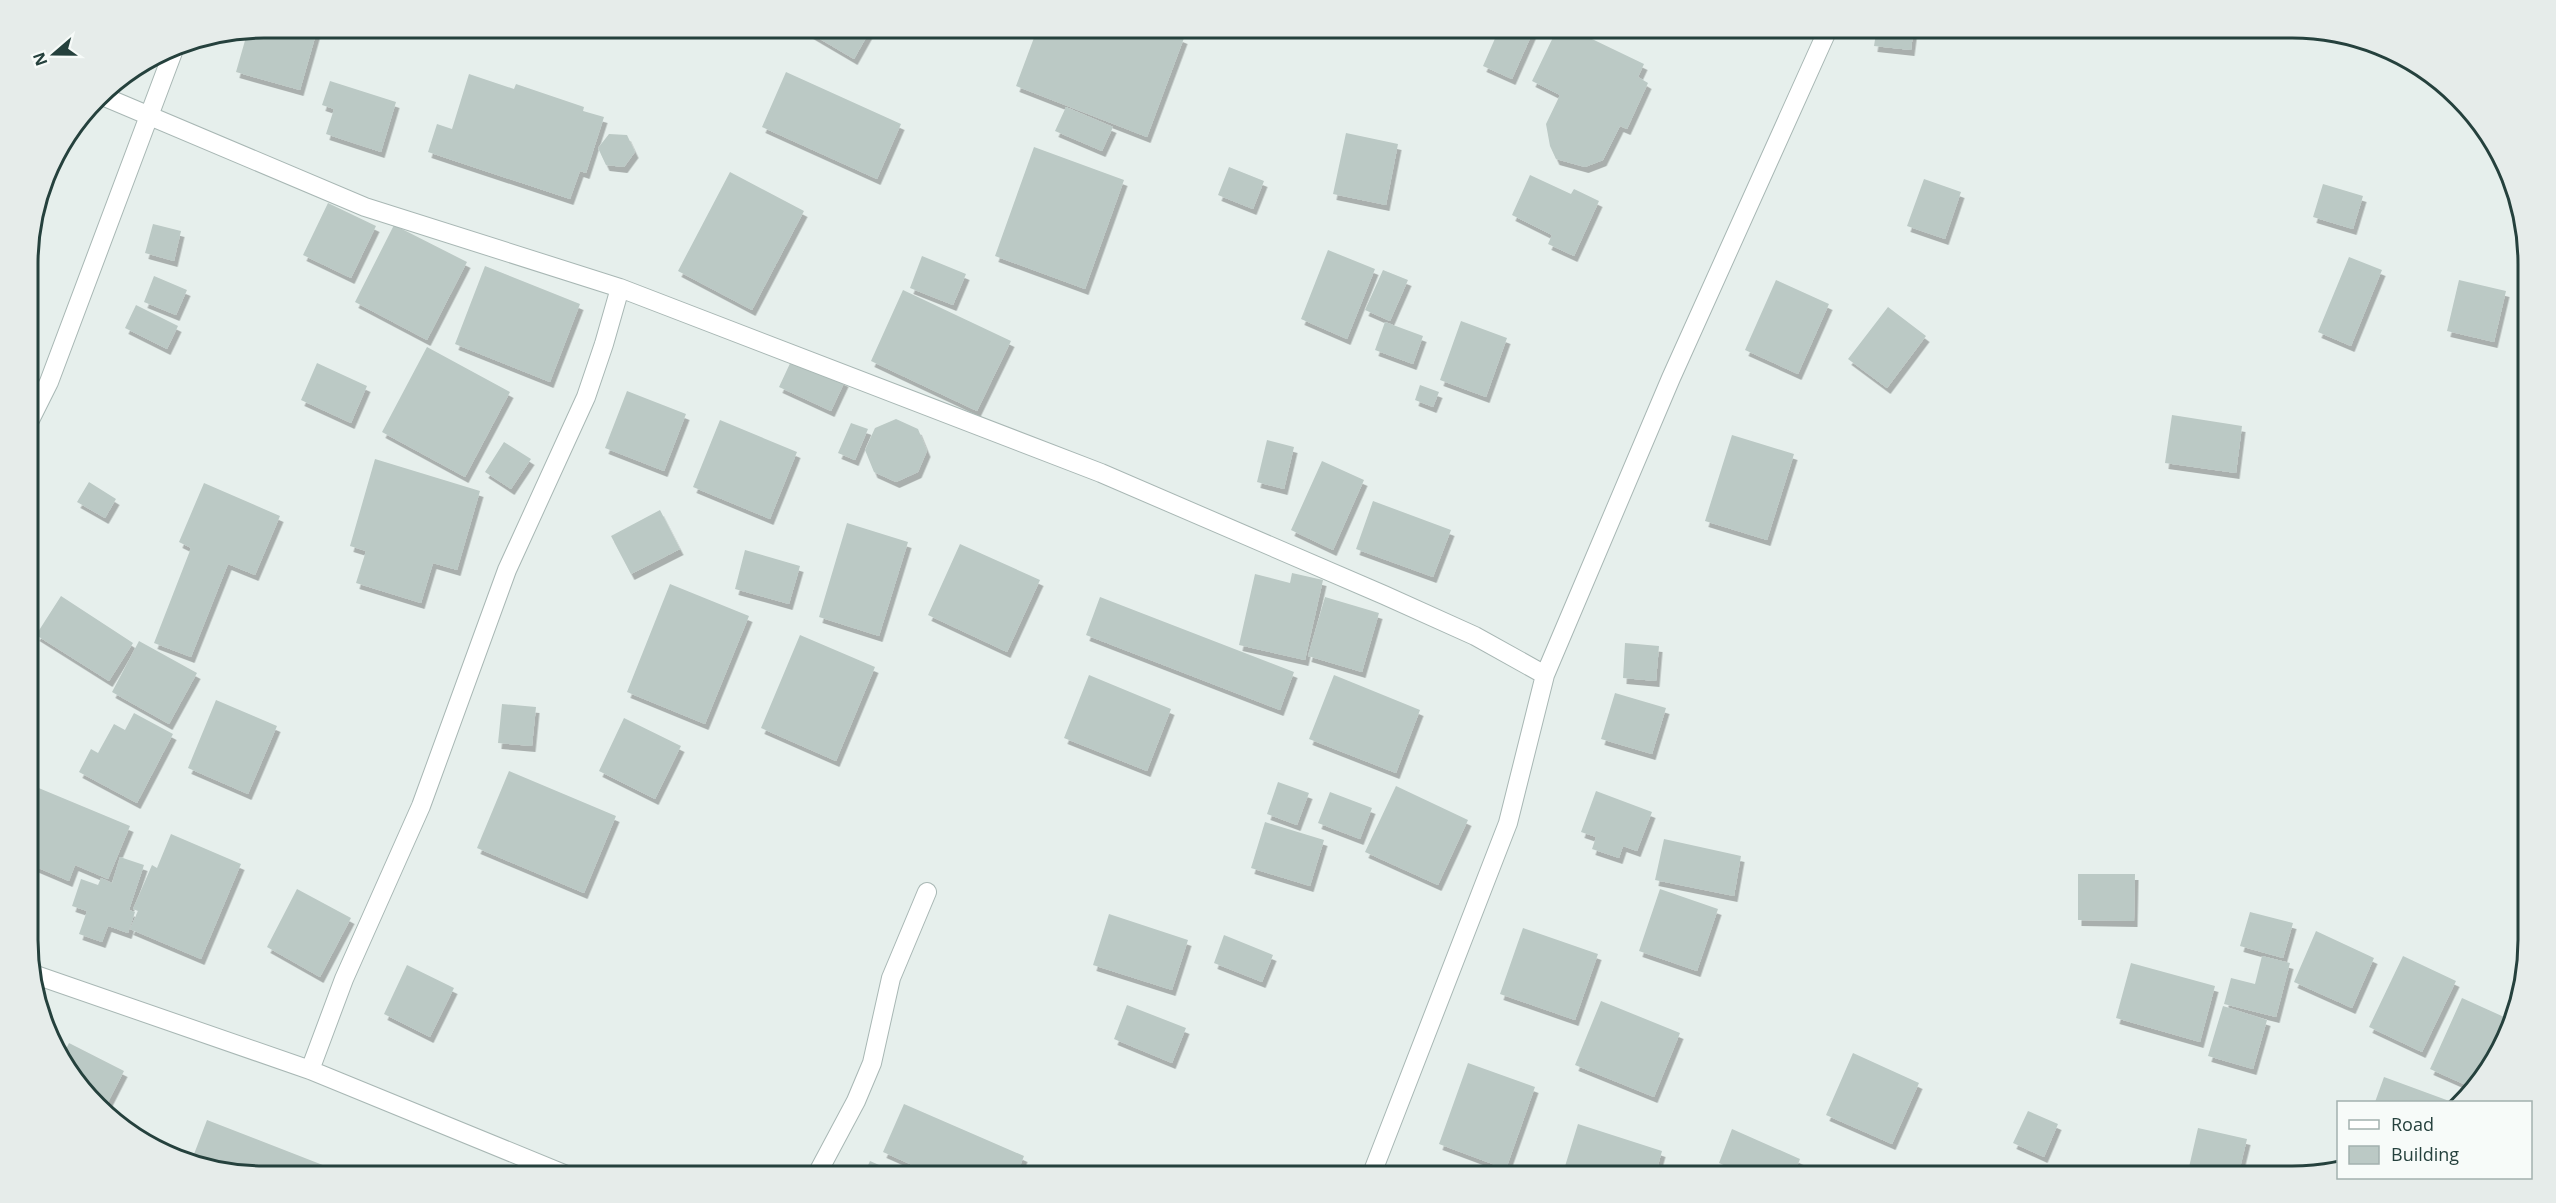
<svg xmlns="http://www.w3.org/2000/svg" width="2556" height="1203" viewBox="0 0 2556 1203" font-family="'Open Sans',sans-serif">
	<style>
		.building { fill: #bbc9c5; filter: url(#shadow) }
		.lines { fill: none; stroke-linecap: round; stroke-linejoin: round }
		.minor-casing { stroke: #a8b7b4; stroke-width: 20 }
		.minor { stroke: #fff; stroke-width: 18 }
		.rim { fill: none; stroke: #25413d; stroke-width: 3 }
	</style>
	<defs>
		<filter id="shadow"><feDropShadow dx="3.5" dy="6" stdDeviation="0" flood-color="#0004"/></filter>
	</defs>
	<rect width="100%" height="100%" fill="#e6efec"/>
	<path class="building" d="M263 27H318L300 90 236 72 248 30Z
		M804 27H872L854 59 803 29Z
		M1038 27H1157L1184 38 1147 137 1016 86Z
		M1500 27H1535L1512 79 1483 66Z
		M1558 27H1567L1644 64 1638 77 1648 83 1627 129 1620 126 1603 160 1585 167 1556 159 1550 146 1546 124 1560 95 1532 81Z
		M1877 27H1914L1911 50 1874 46Z
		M786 72 901 124 877 179 762 127Z
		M469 74 514 89 516 84 584 107 583 111 604 117 586 173 580 171 570 199 428 152 437 124 452 129Z
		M330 81 396 102 381 152 326 134 334 109 322 105Z
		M1066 107 1113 127 1102 151 1055 131Z
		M1346 133 1398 144 1386 205 1333 194Z
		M609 134 627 135 635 152 624 167 606 165 598 148Z
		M1034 147 1124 180 1085 289 995 256Z
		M1229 167 1264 181 1253 209 1218 195Z
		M730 172 804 211 752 310 678 271Z
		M1530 175 1571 194 1574 189 1599 201 1574 256 1548 244 1552 235 1512 215Z
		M1924 179 1961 192 1945 239 1907 226Z
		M2323 184 2363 196 2353 229 2313 217Z
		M328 203 376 226 351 278 303 255Z
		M153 224 181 231 174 261 145 253Z
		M394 225 467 262 427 340 355 302Z
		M1328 250 1375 269 1347 339 1301 319Z
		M922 256 966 274 953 305 910 288Z
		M2349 257 2382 270 2351 346 2318 332Z
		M485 266 580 304 550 382 455 344Z
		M1383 270 1408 280 1390 321 1365 310Z
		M154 276 187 290 176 315 144 302Z
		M1776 280 1829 304 1798 374 1745 350Z
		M2459 280 2506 291 2494 342 2447 331Z
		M903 290 1011 341 977 411 871 361Z
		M136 305 178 326 167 349 125 328Z
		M1888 307 1926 336 1887 388 1848 359Z
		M1461 321 1507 338 1486 397 1440 380Z
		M1385 322 1423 336 1413 364 1375 350Z
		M427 347 510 392 465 477 382 432Z
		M793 357 845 381 831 411 779 387Z
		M317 363 367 386 351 423 301 400Z
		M1420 385 1439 392 1433 407 1415 400Z
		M627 391 686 414 664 471 605 448Z
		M2172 415 2242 426 2236 473 2165 463Z
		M896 419 918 429 927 451 918 472 896 482 874 472 865 450 875 428Z
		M720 420 797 452 770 519 693 487Z
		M851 423 868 429 855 460 838 453Z
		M1732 435 1794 454 1767 540 1705 521Z
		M1267 440 1294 447 1284 489 1257 482Z
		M504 442 531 459 511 489 485 472Z
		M375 459 480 491 457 570 433 563 421 603 356 583 366 551 350 546Z
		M1322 461 1364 480 1333 550 1291 530Z
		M89 482 116 499 105 518 77 502Z
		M204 483 280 516 255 575 228 564 191 657 154 643 191 548 179 542Z
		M1373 501 1451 530 1433 577 1356 549Z
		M660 510 680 549 631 574 611 536Z
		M847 523 908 542 879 636 819 617Z
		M960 544 1040 580 1007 652 928 615Z
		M745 550 800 566 789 604 735 589Z
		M1292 573 1323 580 1305 660 1239 645 1255 574 1290 583Z
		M670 584 749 616 705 724 627 692Z
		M61 596 133 643 109 681 36 635Z
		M1100 597 1294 672 1280 710 1086 635Z
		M1325 597 1379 613 1362 672 1308 656Z
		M800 635 875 667 836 761 761 728Z
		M139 641 197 673 169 724 112 692Z
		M1625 643 1659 646 1656 681 1623 678Z
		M1089 675 1171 709 1147 771 1064 738Z
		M1334 675 1420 710 1396 773 1309 739Z
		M1615 693 1666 708 1652 754 1601 739Z
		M216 700 277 726 248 794 188 768Z
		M29 704 35 707 29 723Z
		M502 704 536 707 532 746 498 743Z
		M134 713 173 734 137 803 79 772 91 749 98 753 114 724 125 730Z
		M624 718 681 746 655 799 599 771Z
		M509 771 616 816 584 893 477 848Z
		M1278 782 1309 793 1297 825 1267 814Z
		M29 784 130 826 108 879 75 865 69 881 29 864Z
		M1396 786 1468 820 1438 885 1365 852Z
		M1596 791 1652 812 1637 851 1623 846 1619 858 1592 849 1596 837 1581 832Z
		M1330 792 1372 808 1360 839 1318 823Z
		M1265 822 1324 840 1310 886 1251 868Z
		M171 834 241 864 201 959 130 929 138 911 133 909 152 865 157 868Z
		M1664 839 1741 856 1734 896 1655 880Z
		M120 857 144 865 129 910 135 912 128 933 108 926 102 942 79 934 87 911 72 906 81 879 98 885 101 878 112 883Z
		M2078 874H2135L2134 921 2078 920Z
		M297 889 351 918 320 977 267 947Z
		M1660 889 1718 909 1697 971 1639 951Z
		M2250 912 2293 923 2283 958 2240 946Z
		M1109 914 1188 940 1172 990 1093 965Z
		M1523 928 1598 954 1575 1020 1500 994Z
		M2316 931 2374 958 2352 1008 2294 982Z
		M1224 935 1273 955 1262 982 1214 963Z
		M2262 956 2290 963 2276 1017 2224 1004 2231 978 2255 984Z
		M2403 956 2456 981 2422 1052 2369 1027Z
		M2131 963 2215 986 2200 1042 2116 1018Z
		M407 965 454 988 430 1037 384 1014Z
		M2519 984H2520L2516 1003 2512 1001Z
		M2462 998 2513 1021 2511 1031 2475 1089 2430 1069Z
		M1601 1001 1680 1033 1654 1097 1575 1065Z
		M1127 1005 1186 1028 1172 1063 1114 1039Z
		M2223 1006 2267 1020 2253 1069 2208 1056Z
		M69 1043 124 1071 104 1110 76 1083 61 1059Z
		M1853 1053 1919 1083 1892 1144 1826 1115Z
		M1468 1063 1535 1087 1506 1169 1439 1144Z
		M2384 1077 2452 1102H2375Z
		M904 1104 1024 1156 1016 1176H937L883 1152Z
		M2028 1111 2058 1124 2044 1157 2013 1143Z
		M207 1120 351 1176H263L191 1162Z
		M1578 1124 1662 1151 1655 1176H1562Z
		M2198 1128 2247 1139 2238 1176H2187Z
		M1732 1129 1800 1159 1793 1176H1748L1719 1163Z
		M870 1161 904 1176H863Z
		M1075 1168 1085 1176H1069Z
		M1838 1170 1848 1176H1835Z"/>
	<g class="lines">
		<defs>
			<path id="minor" d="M100 95 365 207 620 288 1101 473 1384 595 1475 636 1545 675
				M28 424 49 382 176 44
				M30 973 310 1070 569 1176
				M310 1070 344 979 421 806 507 570 586 397 604 344 620 288
				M816 1176 856 1101 872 1063 891 978 927 892
				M1371 1176 1508 823 1545 675 1671 378 1829 27"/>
		</defs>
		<use href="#minor" class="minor-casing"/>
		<use href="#minor" class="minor"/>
	</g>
	<path d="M0 0H2556V1203H0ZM264 38H2292A226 226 0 0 1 2518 264V940A226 226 0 0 1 2292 1166H264A226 226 0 0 1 38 940V264A226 226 0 0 1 264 38Z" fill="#e6ecea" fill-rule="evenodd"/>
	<path class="rim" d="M264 38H2292A226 226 0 0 1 2518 264V940A226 226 0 0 1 2292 1166H264A226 226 0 0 1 38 940V264A226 226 0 0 1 264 38Z"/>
	<rect x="2337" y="1101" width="195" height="78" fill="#f7fbf9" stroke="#a3b1ae" stroke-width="1.5"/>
	<rect x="2349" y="1120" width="30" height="9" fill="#ffffff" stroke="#a3b1ae" stroke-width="1.5"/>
	<text x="2391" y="1131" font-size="18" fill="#25413d">Road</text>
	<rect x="2349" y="1146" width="30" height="18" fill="#bbc9c5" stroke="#a3b1ae" stroke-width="1.5"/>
	<text x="2391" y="1161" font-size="18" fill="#25413d">Building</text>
	<g transform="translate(54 54) rotate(250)" stroke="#f7fbf9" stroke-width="4.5" paint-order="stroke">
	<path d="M0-4.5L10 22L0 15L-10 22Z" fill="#25413d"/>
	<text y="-9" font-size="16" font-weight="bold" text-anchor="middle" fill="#25413d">N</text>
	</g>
</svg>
